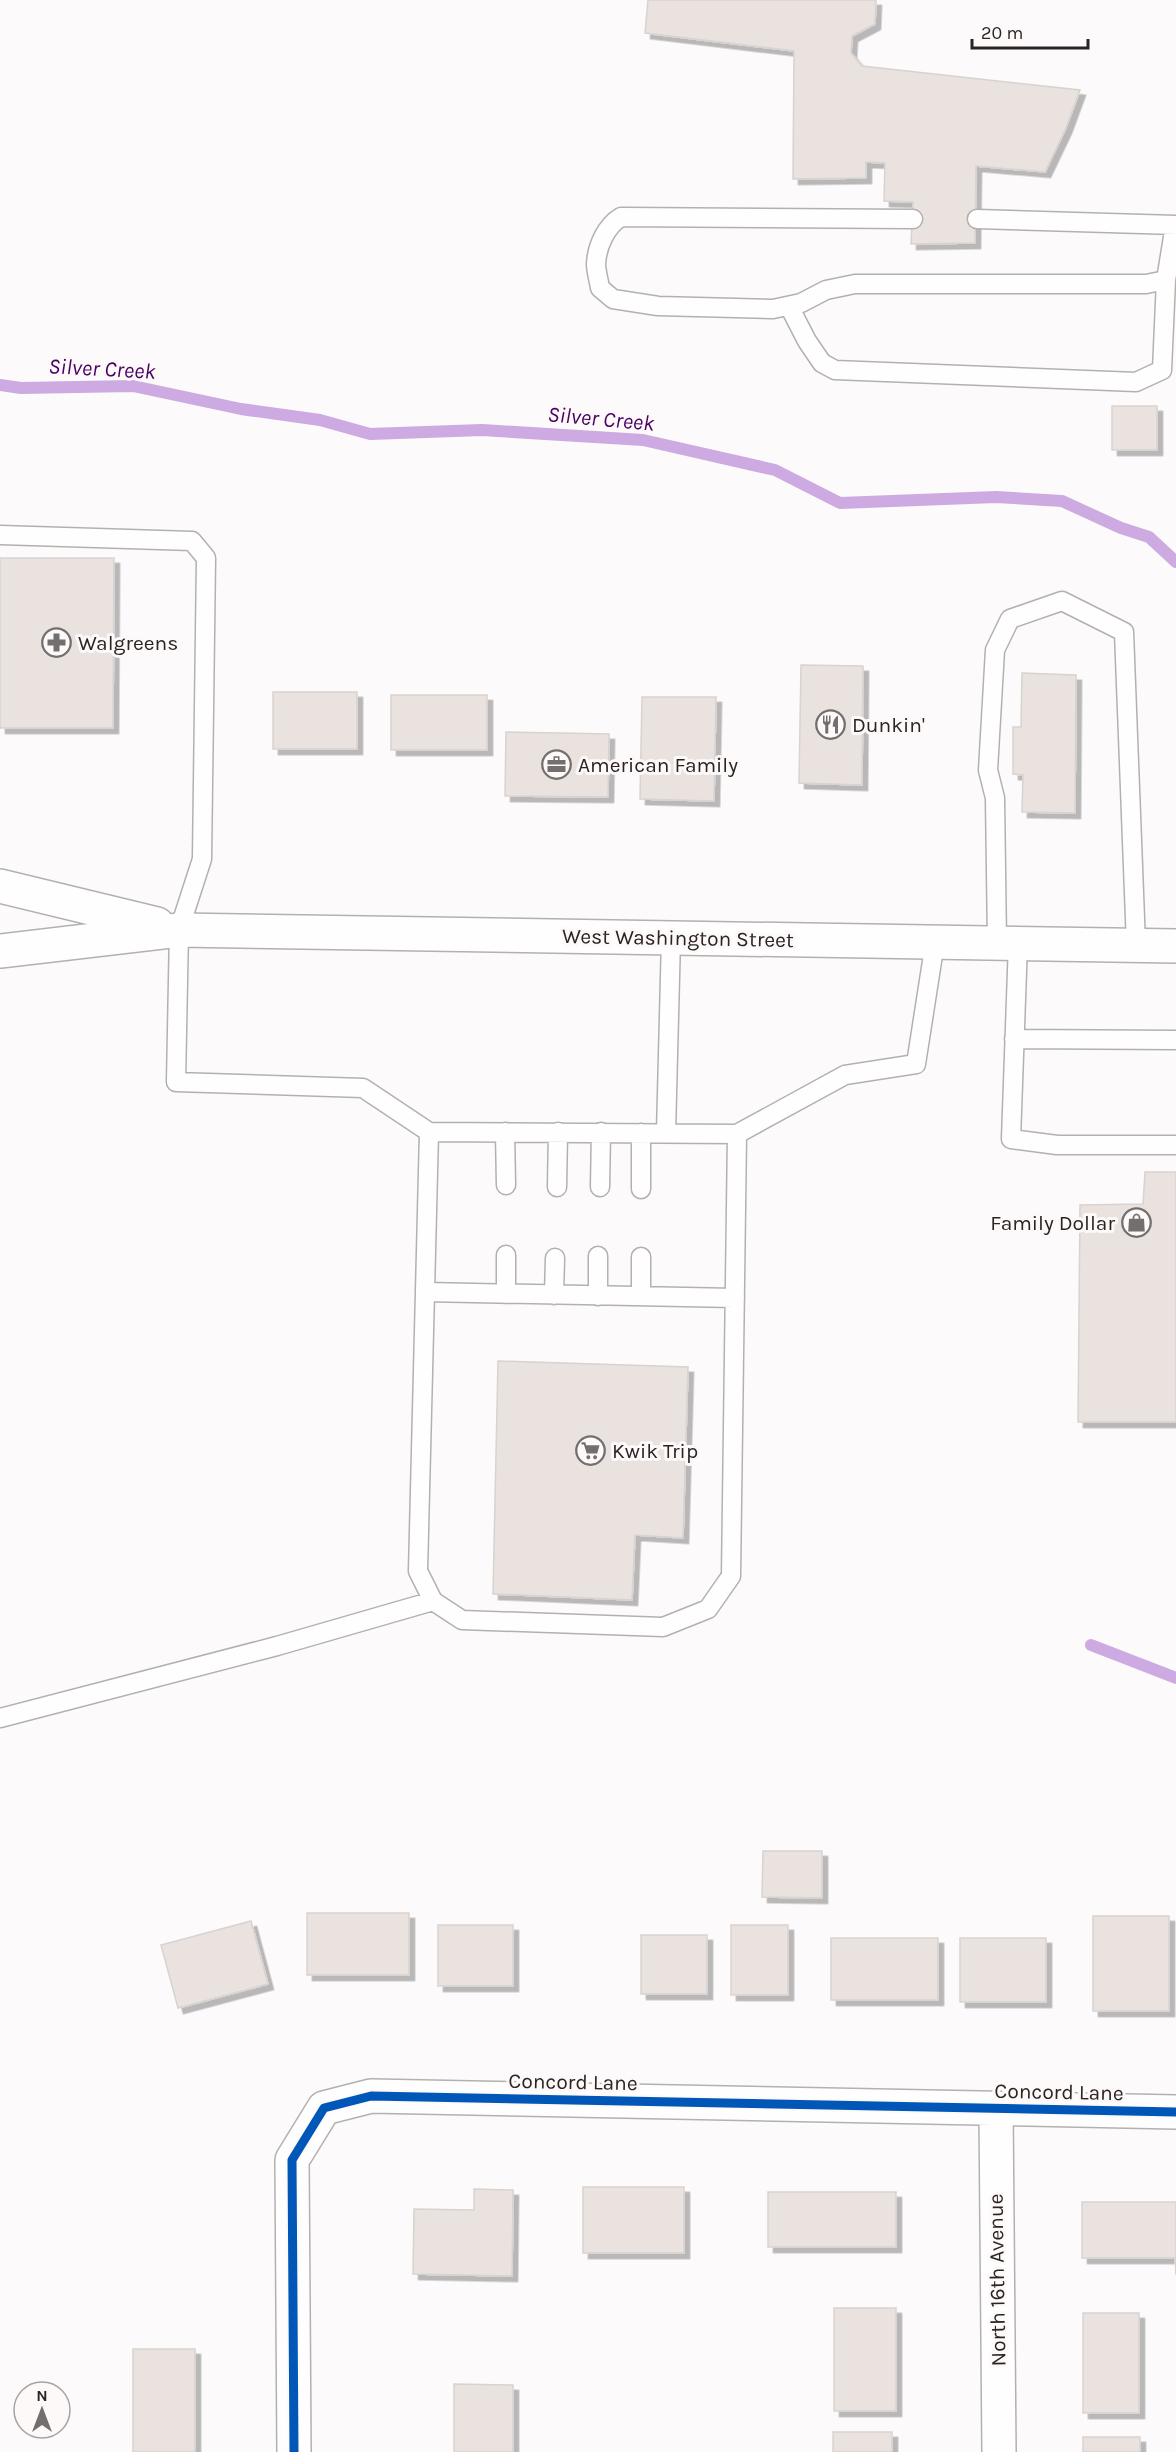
<svg xmlns="http://www.w3.org/2000/svg" width="1176" height="2452" viewBox="0 0 1176 2452" font-family="Karla,sans-serif">
	<style>
		.lines { fill: none; stroke-linecap: round; stroke-linejoin: round }
		.stream { stroke: #cdaae2; stroke-width: 12 }
		.building { fill: #eae2de; stroke: #d7d3d1; stroke-width: 1.5; filter: url(#shadow) }
		.service-casing { stroke: #b4b0b0; stroke-width: 21 }
		.minor-casing { stroke: #b4b0b0; stroke-width: 36 }
		.primary-casing { stroke: #b4b0b0; stroke-width: 36 }
		.service { stroke: #fffefe; stroke-width: 18 }
		.minor { stroke: #fffefe; stroke-width: 33 }
		.primary { stroke: #fffefe; stroke-width: 33 }
		.cycleway-casing { stroke: #fdf9f9; stroke-width: 13 }
		.cycleway { stroke: #0057b8; stroke-width: 9 }
		.labels { text-anchor: middle; stroke-width: 6; stroke-linejoin: round; paint-order: stroke }
		.poi-label { font-size: 21px; fill: #2a2423; stroke: #fdf9f9; text-anchor: start }
		.street-label { font-size: 21px; fill: #2a2423; stroke: #fdf9f9 }
		.water-label { font-size: 22px; font-style: italic; fill: #480067; stroke: #fdf9f9 }
	</style>
	<defs>
		<filter id="shadow"><feDropShadow dx="5.5" dy="5.5" stdDeviation="0" flood-color="#0004"/></filter>
	</defs>
	<rect width="100%" height="100%" fill="#fcfafa"/>
	<g class="lines">
		<path class="stream" d="M0 385 21 388 133 386 241 409 320 420 370 434 482 430 643 440 775 470 840 503 996 497 1062 501 1121 528 1149 537 1176 562
			M1091 1645 1176 1678"/>
	</g>
	<path class="building" d="M648 0H876L875 24 852 36 851 53 862 66 1080 90 1066 128 1045 172 976 166 975 243 911 244 913 202 884 201 885 163 866 162V178L793 179 794 51 645 33Z
		M1112 406H1157V450H1112Z
		M0 558H114L113 728H0Z
		M801 665 863 666 862 785 799 783Z
		M801 665 863 666 862 785 799 783Z
		M1022 673 1076 675 1075 813 1022 812 1023 775 1013 774V727H1021Z
		M273 692H357V749H273Z
		M391 695H487V750H391Z
		M642 697H716L714 801 640 799Z
		M506 732 609 734 608 797 505 796Z
		M1145 1172H1176V1422H1078L1080 1205 1143 1204Z
		M498 1361 688 1367 683 1538 635 1535 632 1600 493 1594Z
		M763 1851H822V1898L762 1897Z
		M307 1913H409V1975H307Z
		M1093 1916H1169V2011H1093Z
		M251 1921 268 1984 178 2008 161 1945Z
		M438 1925H513V1986H438Z
		M731 1925H788V1995H731Z
		M641 1935H707V1994H641Z
		M831 1938H938V2000H831Z
		M960 1938H1046V2002H960Z
		M583 2187H684V2253H583Z
		M474 2189 513 2190 512 2276 413 2274 414 2209 474 2210Z
		M768 2192H896V2247H768Z
		M1082 2202H1176V2275L1175 2258H1082Z
		M834 2308H896V2411H834Z
		M1083 2313H1139V2413H1083Z
		M133 2349H195V2452H133Z
		M454 2384 513 2385V2452H454Z
		M833 2432H892V2452H833Z
		M1083 2437H1140V2452H1083Z"/>
	<g class="lines">
		<defs>
			<path id="service" d="M913 219 621 217C606 226 597 246 596 264 596 271 599 281 600 288L613 299 658 306 773 309 801 303 826 290 855 284H1146L1166 280
				M977 219 1176 225
				M789 306 807 341 822 363 835 370 1136 382 1162 370 1166 280 1175 225
				M0 535 192 541 206 558 202 859 179 930 176 1082 363 1088 429 1132 737 1134 845 1075 916 1064 935 942
				M997 943 995 798 988 770 995 650 1010 619 1062 601 1124 632 1136 945
				M1018 943 1011 1139 1057 1145H1176
				M1014 1039 1176 1040
				M429 1132 418 1571 433 1601 462 1620 663 1627 708 1609 731 1576 737 1134
				M505 1132 506 1185
				M641 1133V1189
				M666 1133 671 938
				M557 1187 558 1132
				M600 1187 601 1132
				M506 1255V1294
				M641 1257V1296
				M425 1292 735 1298
				M554 1295 555 1258
				M598 1296V1256
				M0 1718 277 1646 433 1601"/>
			<path id="minor" d="M996 2109 999 2452
				M294 2452 292 2160 324 2108 371 2096 1176 2112"/>
			<path id="primary" d="M0 886 157 924
				M0 951 179 930 1176 946"/>
		</defs>
		<use href="#service" class="service-casing"/>
		<use href="#minor" class="minor-casing"/>
		<use href="#primary" class="primary-casing"/>
		<use href="#service" class="service"/>
		<use href="#minor" class="minor"/>
		<use href="#primary" class="primary"/>
		<defs>
			<path id="cycleway" d="M294 2452 292 2160 324 2108 371 2096 1176 2112"/>
		</defs>
		<use href="#cycleway" class="cycleway-casing"/>
		<use href="#cycleway" class="cycleway"/>
	</g>
	<defs>
		<symbol id="pharmacy-ring" viewBox="-11 -11 22 22"><circle r="9.5" fill="#fdf9f9" stroke="#746f6e" stroke-width="1.5"/><path d="M-2-6h4v4h4v4h-4v4h-4v-4h-4v-4h4Z" fill="#746f6e"/></symbol>
		<symbol id="restaurant-ring" viewBox="-11 -11 22 22"><circle r="9.5" fill="#fdf9f9" stroke="#746f6e" stroke-width="1.5"/><path d="M-5-6h1v4h1v-4h1v4h1v-4h1v5L-1.5 .5V6h-2V.5L-5-1ZM5-6V6H3V1.5H1.5Q1.5-4 5-6Z" fill="#746f6e"/></symbol>
		<symbol id="office-ring" viewBox="-11 -11 22 22"><circle r="9.5" fill="#fdf9f9" stroke="#746f6e" stroke-width="1.5"/><path d="M-6-3h4V-5.5h4V-3h4V5H-6ZM-1-4.5V-3h2v-1.5ZM-6 0V1H6V0Z" fill="#746f6e"/></symbol>
		<symbol id="shop-ring" viewBox="-11 -11 22 22"><circle r="9.5" fill="#fdf9f9" stroke="#746f6e" stroke-width="1.5"/><path d="M-5-2.5h2.3a2.7 3.5 0 0 1 5.4 0H5L5.5 6h-11ZM-1.5-2.5h3a1.5 2.3 0 0 0-3 0Z" fill="#746f6e"/></symbol>
		<symbol id="supermarket-ring" viewBox="-11 -11 22 22"><circle r="9.5" fill="#fdf9f9" stroke="#746f6e" stroke-width="1.5"/><path d="M-6-5.5h2.5l.6 2H6L4.5 2H-2.5L-4.4-4H-6ZM-1.5 3.2a1.3 1.3 0 1 0 .1 0ZM3 3.2a1.3 1.3 0 1 0 .1 0Z" fill="#746f6e"/></symbol>
	</defs>
	<g fill-rule="evenodd">
		<use href="#pharmacy-ring" x="40" y="626" width="33" height="33"/>
		<use href="#restaurant-ring" x="814" y="708" width="33" height="33"/>
		<use href="#office-ring" x="540" y="748" width="33" height="33"/>
		<use href="#shop-ring" x="1120" y="1206" width="33" height="33"/>
		<use href="#supermarket-ring" x="574" y="1434" width="33" height="33"/>
	</g>
	<g class="labels">
		<g class="poi-label">
			<text x="78" y="650">Walgreens</text>
			<text x="852" y="732">Dunkin'</text>
			<text x="578" y="772">American Family</text>
			<text x="1115" y="1230" text-anchor="end">Family Dollar</text>
			<text x="612" y="1458">Kwik Trip</text>
		</g>
		<g class="street-label">
			<text transform="translate(678 938) rotate(1)" y="7">West Washington Street</text>
			<text transform="translate(573 2082) rotate(1)" y="7">Concord Lane</text>
			<text transform="translate(1059 2092) rotate(1)" y="7">Concord Lane</text>
			<text transform="translate(997 2280) rotate(-91)" y="7">North 16th Avenue</text>
		</g>
		<g class="water-label">
			<text transform="translate(102 368) rotate(3)" y="8">Silver Creek</text>
			<text transform="translate(601 418) rotate(5)" y="8">Silver Creek</text>
		</g>
	</g>
	<g transform="translate(42 2410)"><circle r="28" fill="#fdf9f9" stroke="#a9a4a3" stroke-width="1.5"/>
	<path d="M0-4.5L10 22L0 15L-10 22Z" fill="#746f6e"/>
	<text y="-9" font-size="16" font-weight="bold" text-anchor="middle" fill="#2a2423">N</text>
	</g>
	<path d="M972 39v9h116v-9" fill="none" stroke="#2a2423" stroke-width="3"/>
	<text x="981" y="39" font-size="18" fill="#2a2423" stroke="#fdf9f9" stroke-width="4.5" paint-order="stroke">20 m</text>
</svg>
